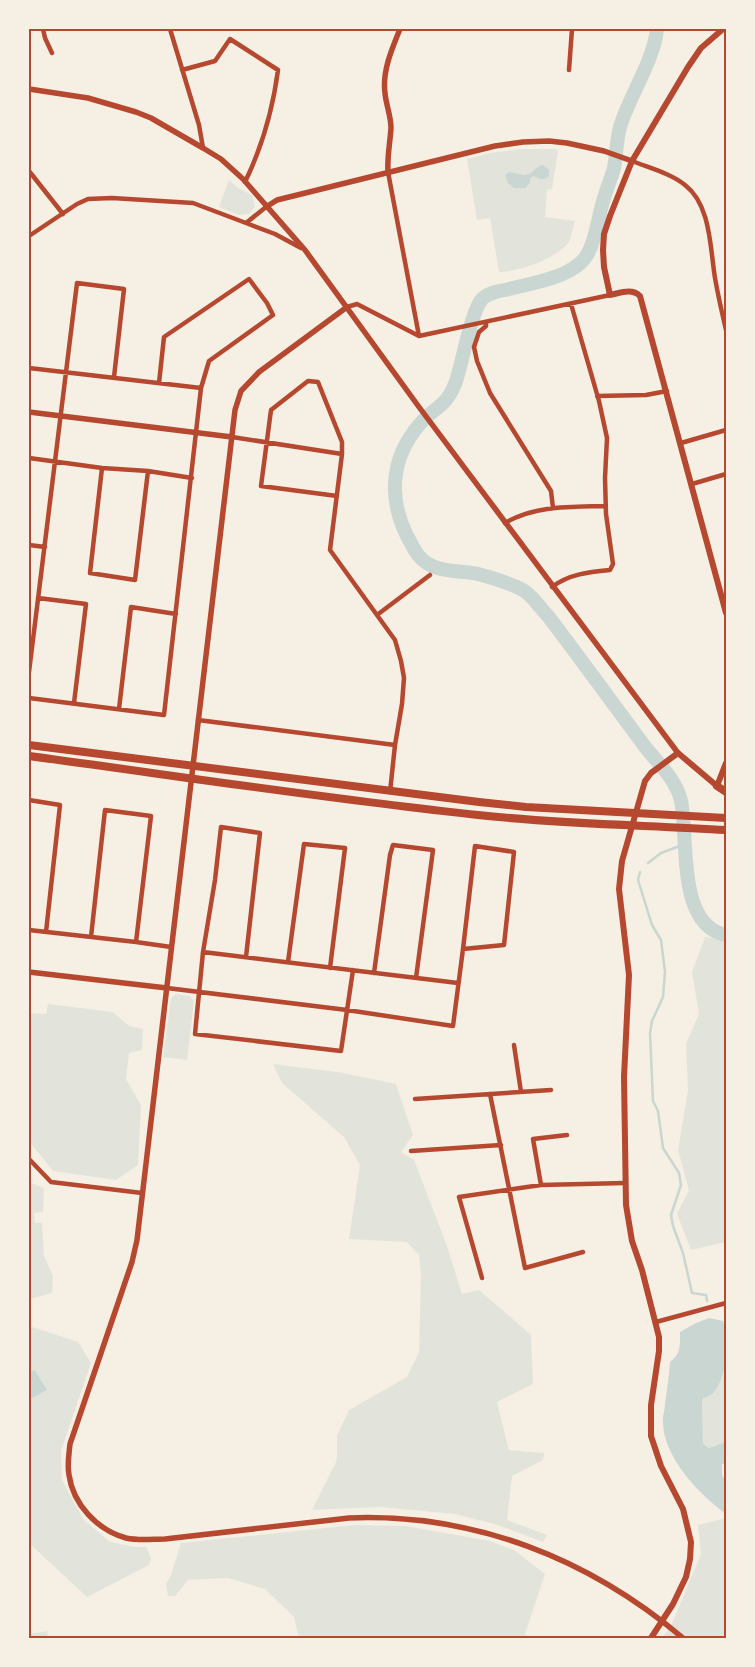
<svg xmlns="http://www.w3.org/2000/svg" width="755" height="1667" viewBox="0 0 755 1667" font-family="Barlow,sans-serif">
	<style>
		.green { fill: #e2e4dc }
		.water { fill: #c9d6d2 }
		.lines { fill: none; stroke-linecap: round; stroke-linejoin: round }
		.stream { stroke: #c9d6d2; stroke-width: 2.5 }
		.river { stroke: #c9d6d2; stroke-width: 14 }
		.minor { stroke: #b5482f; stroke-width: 4.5 }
		.tertiary { stroke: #b5482f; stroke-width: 5.5 }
		.secondary { stroke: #b5482f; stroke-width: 6 }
		.trunk { stroke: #b5482f; stroke-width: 8 }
		.neatline { fill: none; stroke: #b5482f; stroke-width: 2 }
	</style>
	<rect width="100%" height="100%" fill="#f6efe4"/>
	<path class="green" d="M519 149H556L558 151 552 189 547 190 545 217 575 221C573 227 572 234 570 240 560 258 518 272 499 272L490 218 477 220 467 159 490 153Z
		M229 180 238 188 252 195 255 207 249 214 239 215 219 207Z
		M705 937 726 940V1242L691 1250 677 1214 689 1190 678 1150 688 1090 686 1044 699 1014 692 972Z
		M176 994 190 996 194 1001 187 1060 163 1057 171 998Z
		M48 1004 113 1012 129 1026 143 1029 142 1050 129 1053 126 1079 141 1105 138 1165 116 1180 53 1171 29 1141V1013L46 1014Z
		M273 1064 338 1072 396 1084 413 1135 401 1152 414 1160 447 1246 462 1294 479 1290 531 1335 533 1384 497 1402 509 1450 544 1453 543 1460 512 1476 507 1520 547 1535 543 1542 498 1525 455 1514 380 1507 312 1510 337 1460V1436L349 1410 407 1377 419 1352 421 1274 419 1255 407 1242 349 1239 360 1165 344 1137 282 1083Z
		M29 1182 44 1188 43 1212 34 1213 35 1223H42L44 1256 53 1276 52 1293 30 1299Z
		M32 1327 78 1342 91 1363 61 1451 62 1480 83 1519 110 1542 135 1547H146L151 1558 149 1565 87 1597 29 1543V1400L47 1390 35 1370 29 1372V1330Z
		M726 1355V1442L709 1448 703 1444 702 1399C721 1393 724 1372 726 1355Z
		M726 1518V1638H662L671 1626 701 1554 698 1525Z
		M354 1525 406 1526 490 1541 514 1550 545 1574 525 1634 530 1638H299L294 1617 265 1589 228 1578 188 1580 175 1596H168L166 1584 171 1575 181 1543Z
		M47 1631 48 1638H29V1634Z"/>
	<path class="water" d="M543 165 549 170V176C544 181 539 179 534 176L530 178V183L525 188H514L508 183 505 175 509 172C516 172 521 177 529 174 535 171 536 166 543 165Z
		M709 1318 723 1321C730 1339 727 1374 715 1391 712 1395 707 1397 702 1399L703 1444 709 1448 726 1442V1461L722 1465V1475L726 1482V1514C699 1494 664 1458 663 1423 662 1417 665 1410 665 1404 667 1390 669 1376 670 1362 681 1354 680 1345 680 1332L694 1324Z
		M35 1370 47 1390 29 1400V1372Z"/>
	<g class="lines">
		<path class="stream" d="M648 863 661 853 685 844
			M640 872 638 880 652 925 661 940 665 972 663 997 652 1021 650 1033 653 1101 658 1111 663 1148 679 1173 681 1185 671 1215 673 1226 683 1253 692 1293 706 1295 707 1301"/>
		<path class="river" d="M657 29C654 59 632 92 622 121 616 136 617 152 614 168 610 182 604 195 601 209 597 224 595 242 587 255 574 277 532 283 509 289 500 291 490 292 483 298 471 309 462 366 455 384 445 409 433 407 419 425 391 458 388 497 407 536 411 542 414 551 419 556 432 573 459 570 478 574 493 578 510 583 523 590 533 596 540 608 548 616 580 658 611 701 643 744 656 762 676 778 681 801 689 839 676 925 726 935"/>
		<path class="minor" d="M43 29 45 38 52 53
			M170 29 199 125 203 148
			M182 70 215 61 230 39 278 70C273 108 262 147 245 182
			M569 70 572 29
			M632 161C649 168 670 173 685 185 711 205 710 248 715 278 718 295 722 313 726 330
			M29 171 63 214
			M388 172 419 336
			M246 223 275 234 301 248
			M29 236 77 204 88 199 112 198 193 203 246 223 266 207
			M347 307 357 304 419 336 610 295
			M486 323V326L479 332 474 347 477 361 490 393 551 491 553 508
			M29 368 201 388
			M597 396 646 395 667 391
			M232 437 342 454 330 550 395 640 401 661 404 678 402 704 395 745 390 792
			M681 443 726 430
			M29 458 102 468 148 471 192 478
			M102 468 90 573 135 580 148 471
			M692 484 726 474
			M337 496 261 486 271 410 308 381 318 382 342 442V454
			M505 523C535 505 572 507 605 506
			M29 545 45 547
			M552 587C569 574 589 572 610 570L613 564 606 514 605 478 607 438 599 401 571 304
			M38 598 86 604 74 703
			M377 615 430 575
			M29 672 77 283 124 289 114 377
			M29 698 164 715 201 388 209 361 273 315 267 303 249 279 164 337 159 383
			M119 709 131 607 176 614
			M198 720 395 745
			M29 800 60 805 46 932
			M475 846 514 852 504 945 463 949Z
			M29 930 136 942 151 816 105 810 91 937
			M136 942 171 947
			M203 952 458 983
			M246 957 260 833 221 827 215 880 203 952 195 1034 341 1051 353 970
			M288 962 304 844 345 848 330 968
			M374 973 390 855 393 845 433 850 416 978
			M167 988 347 1010 453 1026 463 949
			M514 1045 521 1092
			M490 1094 525 1268 583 1252
			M415 1099 551 1090
			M411 1151 501 1145
			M29 1159 51 1182 142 1193
			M541 1185 533 1139 567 1135
			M482 1278 459 1197 541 1185 625 1183
			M656 1322 726 1303"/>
		<path class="tertiary" d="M29 89 88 98 136 112 151 118 203 148 221 159 243 179 305 250 419 407 678 753
			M388 172C387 157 390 143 391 128 391 116 386 105 385 93 382 71 392 49 400 29
			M266 207 277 200 495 146 523 142 549 141 567 143 604 151 632 161
			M347 307 259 372 241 391 235 410 137 1240 132 1262 70 1444C69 1454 67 1464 69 1475 73 1504 97 1530 126 1538 139 1541 152 1539 165 1539L349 1518C474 1513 588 1558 683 1638
			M29 412 232 437
			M29 972 167 988"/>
		<path class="secondary" d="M723 29 701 48 688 67 632 161 610 216 604 234 603 250 604 267 610 295C620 293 632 288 640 296L726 613
			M651 1638 673 1604 686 1577 690 1559 691 1542 683 1509 661 1466 651 1436V1405L659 1351V1337L642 1270 632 1241 626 1205 624 1077 629 975 619 889 622 861 645 781 651 773 678 753 717 786 726 763"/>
		<path class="trunk" d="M29 745 479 802 526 807 726 818
			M29 756C178 776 328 799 478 815 560 824 643 825 726 830
			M717 786 726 792"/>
	</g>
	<rect width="755" height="1667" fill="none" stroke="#f6efe4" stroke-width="60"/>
	<rect x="30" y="30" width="695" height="1607" class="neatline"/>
</svg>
